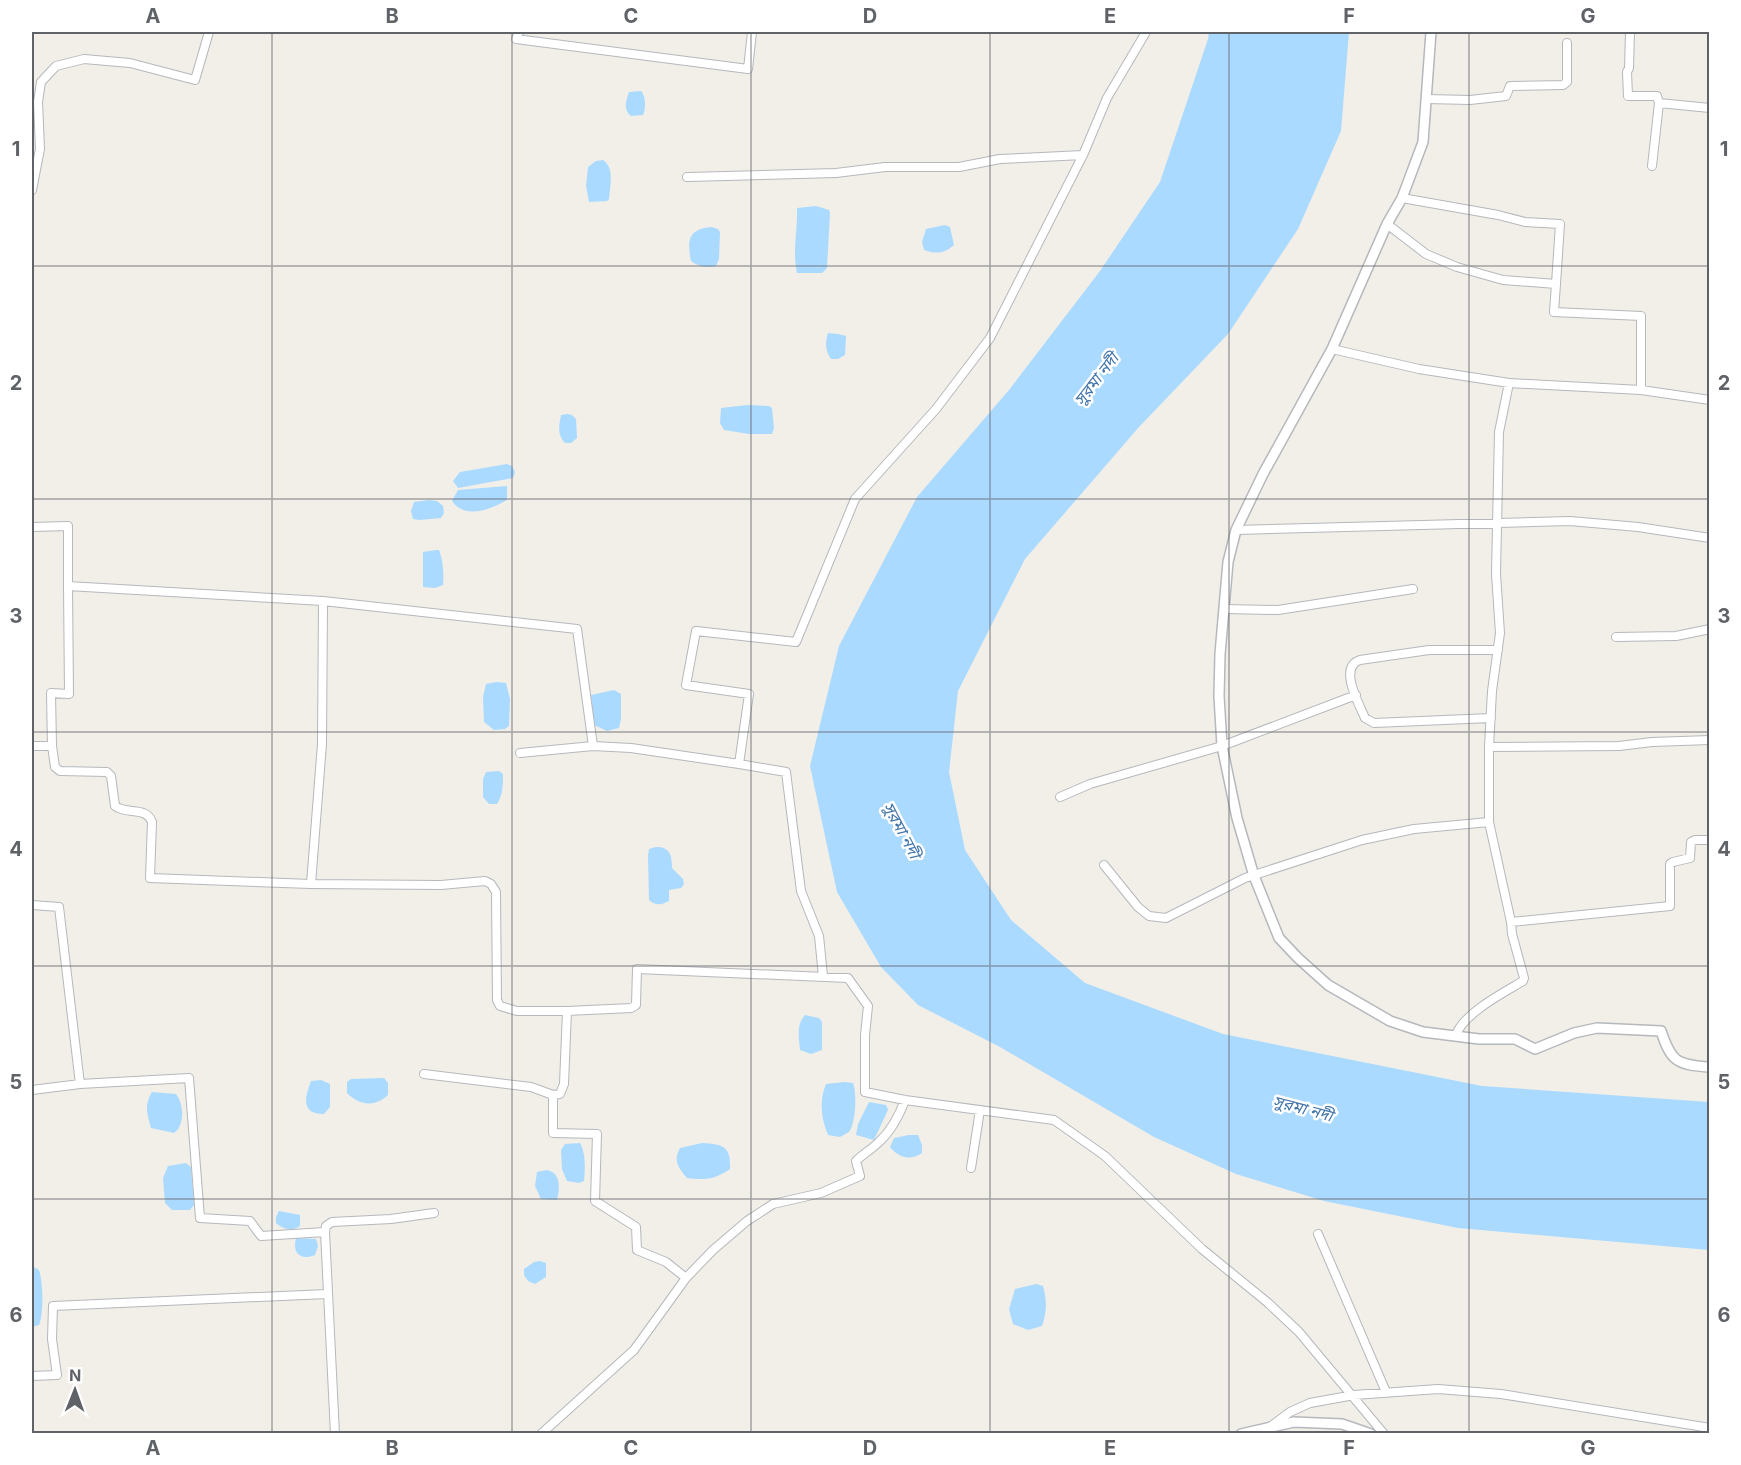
<svg xmlns="http://www.w3.org/2000/svg" width="1741" height="1465" viewBox="0 0 1741 1465" font-family="Inter,'Noto Sans Bengali',sans-serif">
	<style>
		.water { fill: #aadaff }
		.lines { fill: none; stroke-linecap: round; stroke-linejoin: round }
		.minor-casing { stroke: #b5b8bc; stroke-width: 10 }
		.tertiary-casing { stroke: #b5b8bc; stroke-width: 12 }
		.minor { stroke: #fff; stroke-width: 8 }
		.tertiary { stroke: #fff; stroke-width: 9 }
		.grid { fill: none; stroke: #5f6368; stroke-width: 1.5; stroke-opacity: 0.55 }
		.labels { text-anchor: middle; stroke-width: 5; stroke-linejoin: round; paint-order: stroke }
		.water-label { font-size: 16px; font-style: italic; fill: #4174aa; stroke: #fff }
		.neatline { fill: none; stroke: #5f6368; stroke-width: 2 }
		.grid-label { font-size: 20px; text-anchor: middle; font-weight: bold; fill: #5f6368 }
	</style>
	<rect width="100%" height="100%" fill="#f1efe8"/>
	<path class="water" d="M1209 32H1349L1341 131 1298 229 1228 334 1139 427 1025 559 958 691 949 772 965 850 1011 920 1085 983 1223 1034 1482 1086 1709 1102V1250L1458 1228 1324 1201 1236 1174 1154 1137 1000 1047 918 1005 881 967 837 892 810 766 839 646 917 497 1009 390 1100 271 1160 182 1208 39Z
		M641 91C646 96 646 109 643 115L631 116C623 110 626 101 629 92Z
		M603 160C615 168 610 186 609 199L607 201 589 202 586 186 588 167 596 161Z
		M816 206 829 210 830 213 827 268 822 273H797C792 249 798 231 797 208Z
		M945 225 950 227 954 245C944 254 936 254 924 250L922 242 926 229Z
		M712 227 718 229 720 232 719 259 716 266C706 268 699 267 691 261 687 240 688 229 712 227Z
		M828 333 838 334 846 336 845 355 838 359H831C825 350 825 343 828 333Z
		M748 405 769 406 772 408 774 428 772 434H749L724 430 720 423 721 408Z
		M567 414 572 415 576 419 577 438 571 443H565C557 435 559 425 561 415Z
		M507 464 512 466 515 472 513 478 458 488 453 481 460 472Z
		M507 486V500C492 509 465 520 452 501L458 490Z
		M429 500 437 501 443 506 444 513 441 518 420 520 413 519 411 511 414 502Z
		M436 550H439C443 560 444 574 443 585L435 588 423 587V552Z
		M497 682 506 683 510 699 509 726 505 729 494 730 484 722 483 697 486 684Z
		M614 690 621 694V719L619 728 607 731 594 725 591 695Z
		M499 771 503 774C503 785 503 795 497 804H489L483 797V779L486 772Z
		M656 847C670 847 672 855 672 868L683 879 684 884 681 888 669 890V901C661 905 656 906 649 900L648 856 649 849Z
		M805 1015 819 1018 822 1022V1050L811 1054 800 1050C799 1038 796 1025 805 1015Z
		M384 1078 388 1083V1095C375 1107 360 1106 347 1093V1082L351 1079Z
		M321 1080 330 1084V1107L324 1114C300 1114 305 1097 311 1081Z
		M845 1082 853 1083C857 1093 856 1123 849 1132 846 1134 843 1135 840 1137L828 1135C821 1118 819 1101 826 1084Z
		M152 1092 176 1094C184 1104 185 1125 174 1133L151 1128C147 1113 144 1106 152 1092Z
		M869 1102 886 1105 888 1110 874 1140 856 1135 858 1124Z
		M909 1135H918L922 1145V1153C910 1161 899 1158 890 1147L894 1138Z
		M580 1143C586 1153 585 1169 584 1181L579 1183 567 1181 562 1169 561 1150 565 1144Z
		M702 1143C723 1144 731 1146 730 1169 714 1180 705 1180 687 1178 678 1167 673 1161 680 1148Z
		M186 1163 191 1167 194 1205 190 1210H172L165 1203 163 1178 168 1166Z
		M547 1170C561 1173 560 1188 557 1200L541 1199 535 1186 537 1172Z
		M279 1211 300 1215V1226C291 1232 283 1229 276 1223V1217Z
		M296 1238 316 1239 318 1246 315 1255C300 1261 292 1253 296 1238Z
		M540 1261 546 1263V1277L535 1284 528 1281 524 1275V1269L534 1262Z
		M32 1266 39 1270C43 1282 44 1313 39 1325L32 1327Z
		M1036 1284 1043 1286C1047 1300 1047 1312 1042 1326L1028 1330 1013 1324 1009 1309 1015 1289Z"/>
	<g class="lines">
		<defs>
			<path id="minor" d="M519 32 516 39 748 69 752 32
				M1630 32 1629 68 1627 72 1628 96H1657L1659 103 1710 108
				M1426 99 1470 100 1506 96 1510 86 1563 85 1567 82V43
				M1652 166 1659 103
				M687 177 836 173 885 167H959L1000 159 1083 155
				M32 190 40 149 38 102 41 82 56 66 84 59 130 63 195 80 209 32
				M1402 198 1498 215 1525 222 1560 224 1556 284
				M1387 224 1426 254 1457 267 1503 280 1556 284 1554 312 1641 316V390
				M1332 349 1419 369 1509 383 1641 390 1710 400
				M32 527 68 526V586L323 601 322 744 311 884
				M1236 530 1570 521 1638 527 1710 538
				M323 601 577 629 593 746
				M1224 609 1278 610 1413 589
				M1616 637 1676 636 1710 629
				M1491 718 1374 723 1365 718C1359 704 1338 667 1360 660L1429 650H1498
				M32 746H52L51 693 69 694 68 586
				M52 746 55 767 60 771 107 772 111 776 115 806C127 815 146 806 152 822L150 878 311 884 441 885 485 881 491 884 496 892 497 1000 500 1006 517 1011H567
				M1489 747 1619 746 1652 742 1710 740
				M520 753 593 746 631 748 739 764
				M1060 797 1090 784 1222 746 1356 695
				M1104 865 1138 907 1149 916 1166 918 1245 878 1362 840 1414 829 1489 822
				M32 905 59 907 80 1084
				M1511 922 1670 906V864L1673 862 1690 858 1691 842 1695 840H1710
				M823 976 819 936 801 891 786 772 739 764 749 694 686 685 696 631 796 642 855 499 936 409 990 338 1083 155 1107 98 1146 32
				M1456 1035C1464 1013 1503 993 1523 981L1524 978 1512 934 1511 922 1489 822V747L1492 691 1500 633 1496 574 1499 432 1509 383
				M424 1074 531 1087 553 1095
				M32 1090 80 1084 189 1078 200 1218 250 1221 261 1236 325 1232
				M971 1168 980 1110
				M1318 1234 1386 1392
				M686 1278 666 1262 637 1250 636 1227 595 1201 597 1134 553 1133V1095L560 1094 564 1084 567 1011 631 1008 636 1005 637 969 848 978 868 1006 865 1035V1092L905 1100 1054 1120 1105 1156 1202 1249 1267 1302 1299 1332 1384 1434
				M32 1376 57 1375 52 1339 53 1306 327 1294
				M1270 1427 1290 1412 1310 1403 1354 1395 1438 1389 1501 1394 1710 1428
				M335 1434 325 1232 326 1226 332 1222 391 1219 434 1213
				M541 1434 634 1350 686 1278 713 1250 747 1221 773 1204 821 1193 860 1176 856 1161C863 1154 872 1149 879 1142 891 1131 899 1116 905 1100"/>
			<path id="tertiary" d="M1431 32 1423 142 1402 198 1387 224 1332 349 1263 474 1236 530 1228 562 1220 654 1219 696 1222 746 1237 818 1254 876 1279 938 1298 958 1328 985 1390 1021 1423 1032 1479 1039H1515L1535 1049 1574 1033 1597 1028 1661 1031C1671 1061 1676 1065 1710 1067
				M1241 1434 1294 1422 1342 1424 1371 1434"/>
		</defs>
		<use href="#minor" class="minor-casing"/>
		<use href="#tertiary" class="tertiary-casing"/>
		<use href="#minor" class="minor"/>
		<use href="#tertiary" class="tertiary"/>
	</g>
	<path class="grid" d="M272 32V1434M512 32V1434M751 32V1434M990 32V1434M1229 32V1434M1469 32V1434M32 266H1710M32 499H1710M32 732H1710M32 966H1710M32 1199H1710"/>
	<g class="labels">
		<g class="water-label">
			<text transform="translate(1096 379) rotate(-52)" y="6">সুরমা নদী</text>
			<text transform="translate(902 830) rotate(62)" y="6">সুরমা নদী</text>
			<text transform="translate(1303 1108) rotate(15)" y="6">সুরমা নদী</text>
		</g>
	</g>
	<rect width="1741" height="1465" fill="none" stroke="#ffffff" stroke-width="66"/>
	<g transform="translate(75 1390) rotate(1)" stroke="#ffffff" stroke-width="4.5" paint-order="stroke">
	<path d="M0-4.5L10 22L0 15L-10 22Z" fill="#5f6368"/>
	<text y="-9" font-size="16" font-weight="bold" text-anchor="middle" fill="#5f6368">N</text>
	</g>
	<rect x="33" y="33" width="1675" height="1399" class="neatline"/>
	<g class="grid-label">
		<text x="153" y="23">A</text>
		<text x="392" y="23">B</text>
		<text x="631" y="23">C</text>
		<text x="870" y="23">D</text>
		<text x="1110" y="23">E</text>
		<text x="1349" y="23">F</text>
		<text x="1588" y="23">G</text>
		<text x="16" y="156">1</text>
		<text x="1724" y="156">1</text>
		<text x="16" y="390">2</text>
		<text x="1724" y="390">2</text>
		<text x="16" y="623">3</text>
		<text x="1724" y="623">3</text>
		<text x="16" y="856">4</text>
		<text x="1724" y="856">4</text>
		<text x="16" y="1089">5</text>
		<text x="1724" y="1089">5</text>
		<text x="16" y="1322">6</text>
		<text x="1724" y="1322">6</text>
		<text x="153" y="1455">A</text>
		<text x="392" y="1455">B</text>
		<text x="631" y="1455">C</text>
		<text x="870" y="1455">D</text>
		<text x="1110" y="1455">E</text>
		<text x="1349" y="1455">F</text>
		<text x="1588" y="1455">G</text>
	</g>
</svg>
